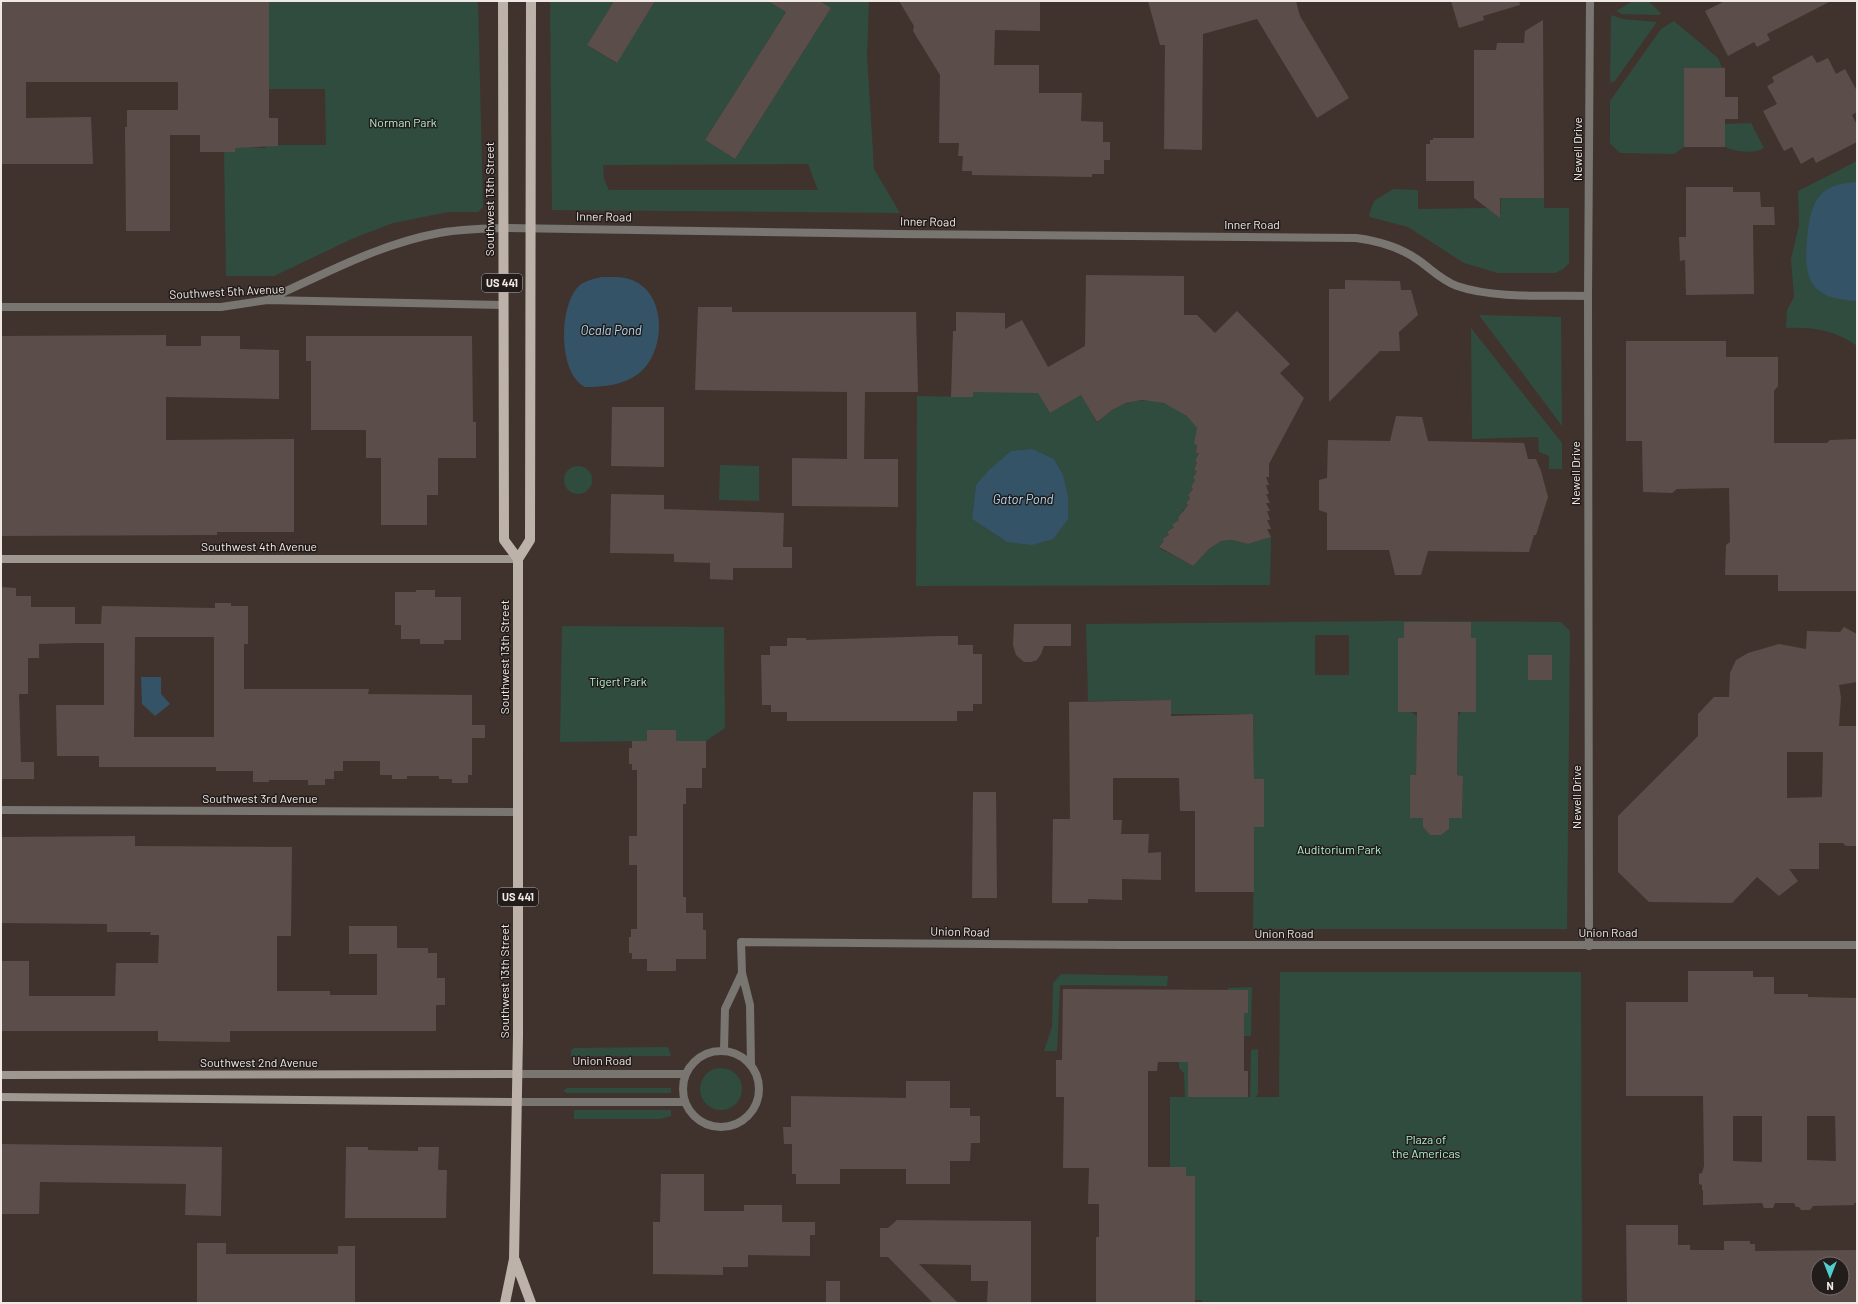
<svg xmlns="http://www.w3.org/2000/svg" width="1858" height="1304" viewBox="0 0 1858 1304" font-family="Barlow,sans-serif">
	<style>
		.green { fill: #2f4c3e; fill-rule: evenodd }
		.water { fill: #355366 }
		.building { fill: #5b4d4a; fill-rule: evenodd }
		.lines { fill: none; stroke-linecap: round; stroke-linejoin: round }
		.street { stroke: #797570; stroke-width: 8 }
		.secondary { stroke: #9f9890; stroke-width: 8 }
		.primary { stroke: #bcb2a9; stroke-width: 10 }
		.labels { text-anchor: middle; stroke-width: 3; stroke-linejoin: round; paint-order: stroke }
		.shield { fill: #221c1a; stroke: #b2aba8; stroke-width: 1 }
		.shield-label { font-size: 11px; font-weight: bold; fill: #f0e8e5 }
		.park-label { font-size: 12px; fill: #b1f0cf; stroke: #221c1a }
		.street-label { font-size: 12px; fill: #f0e8e5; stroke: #221c1a }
		.water-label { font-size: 13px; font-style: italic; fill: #acd8f7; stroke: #221c1a }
	</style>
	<rect width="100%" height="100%" fill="#40332e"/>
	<path class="green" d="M269 1H478L483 207 478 212H448L393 223 354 238 274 276H226L224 152H235V146L265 148 266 145H326L325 89H269Z
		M550 1H614L587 45 616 63 655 1H768L786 12 705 140 735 159 831 8 820 1H869L867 56 874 169 900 213 552 210ZM808 164 818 190H609L604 179 603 165Z
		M1633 1H1648L1661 13 1659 15 1621 14 1616 11Z
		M1612 15 1622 19 1657 22 1615 81 1610 83 1611 18Z
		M1674 21 1718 58 1722 68 1684 69V147L1674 154 1620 153 1610 143V101L1661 29Z
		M1751 123 1764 148C1753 154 1736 152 1725 147V124Z
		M1857 161V346C1835 330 1813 327 1786 328L1787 310 1794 297 1791 259 1799 225 1798 191Z
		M1393 189 1418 190V209L1488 208 1500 218 1501 198H1544V208H1569V263L1563 269 1555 273H1498L1464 263 1408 227 1370 217 1369 215 1374 201Z
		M1479 315 1561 317 1562 426Z
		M1471 328 1562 443V469H1549V456L1539 452 1538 437 1472 439Z
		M1074 382 1097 423C1121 396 1159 393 1187 416 1192 420 1195 425 1199 430L1194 444 1197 445 1196 452 1199 453 1195 461 1197 462 1194 470 1197 471 1193 478 1195 480 1191 487 1193 489 1188 495 1190 498 1186 503 1188 505 1182 511 1183 513 1178 518 1179 520 1174 527 1167 532 1169 535 1162 539 1164 541 1159 548 1193 566 1209 549 1221 541 1232 540 1248 544 1271 537 1270 585 916 586 917 396 972 397 973 389 1037 390 1050 413 1077 397ZM1054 459 1063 474 1068 496 1007 542 972 519 976 485Z
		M720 465 759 466V501L719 500Z
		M564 480a14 14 0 1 1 28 0a14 14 0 1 1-28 0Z
		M1394 621 1561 622 1570 631 1567 929H1253L1254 827H1264V780L1254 779 1253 714H1171V700L1088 701 1086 624ZM1404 622H1471V638H1476V712H1461L1458 716 1457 775 1463 776 1462 817 1449 818V829L1441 835H1430L1423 827V818H1410V775H1416L1417 716 1411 712 1398 711V639L1404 638ZM1315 635H1349V675H1315ZM1552 655V680H1528V656Z
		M562 626 724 627 725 728 706 741H676V730H647V741L560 742Z
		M1280 972H1581L1582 1303H1202V1300H1195V1176H1186V1167H1170V1097H1185L1184 1073 1179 1068V1057H1188V1097H1250L1251 1050 1258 1049V1094L1256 1097H1279Z
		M1061 974 1168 976 1167 986 1060 985 1057 1051H1044L1052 1027 1053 983Z
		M1252 987 1251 1036H1244V1013H1248V990H1228V988Z
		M668 1047 671 1056H571V1050L574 1048Z
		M700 1089a21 21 0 1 1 42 0a21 21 0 1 1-42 0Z
		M567 1088H671V1093H567L563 1091Z
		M574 1110H671V1116L660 1119H574Z"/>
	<path class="water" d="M1857 182V301C1813 299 1803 282 1807 240 1810 206 1816 183 1857 182Z
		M602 277C611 277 623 276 632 280 668 294 666 353 638 374 623 385 604 387 585 387 558 373 559 309 577 288 583 281 593 279 602 277Z
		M1032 449 1054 459 1063 474 1068 496V519L1053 539 1032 545 1007 542 972 519 976 485 989 470 1011 451Z
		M141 677H161V694L170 704 155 716 142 704Z"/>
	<path class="building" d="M1 1H269V118H278V146L235 148V152H200V135H170V231H126L125 127H127V110H178V82H26V118L91 117 93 164H1Z
		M614 1H655L617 63 587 45Z
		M768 1H820L831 8 735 159 705 140 786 12Z
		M899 1H1040V31L995 30 994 65H1039V93H1082L1081 121 1103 122V142H1110V160H1104V174H1092V177L972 175V171H962L963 156H958L959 143H939L940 75 913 31 914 26Z
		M1148 1H1296L1300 16 1349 98 1317 118 1257 19 1203 34 1202 150 1164 149 1165 45H1160Z
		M1451 1H1519L1520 5 1483 16 1484 20 1459 28Z
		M1725 1H1831L1767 34 1770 40 1757 47 1754 42 1728 56 1705 11Z
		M1543 20 1544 198H1500V218L1474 198V181H1426V144H1430V140H1433V138H1474V50H1496L1497 43H1524L1525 31Z
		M1812 55 1817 63 1828 58 1836 74 1845 69 1857 91V112L1852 115 1857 125V142L1816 163 1813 157 1801 164 1792 147 1784 151 1763 111 1777 104 1767 86 1774 82 1772 77Z
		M1684 68H1725V97H1738V119H1725V147H1684Z
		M1686 187H1733V192H1760L1761 207H1774L1775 225H1753L1754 294 1686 295 1685 260 1680 261 1679 237H1686Z
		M1086 275 1184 276V315H1197L1215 333 1237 311 1290 364 1280 373 1304 398 1269 464V477H1266L1269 485H1266L1269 494H1266L1270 503H1266L1270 511H1267L1270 520H1267L1271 529H1267L1271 537 1248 544 1232 540 1221 541 1209 549 1193 566 1159 547 1164 541 1162 539 1169 535 1167 532 1174 527 1172 525 1179 520 1178 518 1188 505 1186 503 1190 498 1188 495 1193 489 1191 487 1195 480 1193 478 1197 471 1194 470 1197 462 1195 461 1199 453H1196L1197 445 1194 444 1197 428 1187 416 1164 403 1142 400 1126 403 1112 410 1097 422 1081 395 1050 413 1038 393 973 392V397H951L953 331H956V312L1005 313V329L1022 320 1048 367 1085 346Z
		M1345 280 1400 281 1401 290H1411L1418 315 1399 332 1400 351H1380L1329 402V289H1345Z
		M698 307H732V312H916L918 392H865L864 459H898V507L792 506V458L847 459V392L695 390Z
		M166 335V346H201V336H240V349L279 350V399L166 397V440L294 439V532H217V535L1 536V336Z
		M306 336H472L473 422H476V458H438V495H427V525H381V458H366V430H311V361H306Z
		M1626 341H1726V357H1778V386L1774 391V443H1827L1830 440 1857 439V591H1778V575H1725L1726 545 1730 542 1729 488 1677 489 1672 493 1643 492 1642 441H1626Z
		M612 407H664V467L611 466Z
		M1396 416 1422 417 1428 441 1524 443 1528 459H1536L1541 471 1548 497 1536 535H1534L1529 552 1428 551 1421 575H1395L1389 550H1327V513L1319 510V480L1327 478 1328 440 1390 441Z
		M611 494 664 495V509L784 513 783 547H792V568H733V580L710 579V563L674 562V554L610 553Z
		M1 587 16 588V596H31V607H75V624H101L102 606 215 608V603H231V606H248V644H244V689H369L368 694 472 695V725H485V738H472V775H468V783H452V779H439V776H407V779H392V775H380V761H343V771H334V779H325V785H308V780H269V782H253V771H216V767H99V756H57L56 705H104V643H76L39 644V658H28V694H19L21 762H34V779H1ZM135 637H214V737H134Z
		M416 590H435V597H461V640H444V644H420V639H401V625H395V592H416Z
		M1404 622H1471V638H1476V712H1458L1457 775 1463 776 1462 818H1449V829L1441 835H1430L1423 827V818H1410V775H1416L1417 712H1398V638H1404Z
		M1014 624H1071V646H1044L1041 654 1037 660 1031 662H1024L1016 655 1013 645Z
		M1844 627 1857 634V682L1839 685 1841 698 1839 726H1857V846H1846L1843 843H1819V869H1789L1798 881 1779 896 1757 877 1732 903 1649 902 1618 872V816L1698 736V714L1714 697H1729L1730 673 1736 660 1748 653 1779 644 1806 649 1807 631 1840 632ZM1787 752H1823L1822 797 1787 798Z
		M940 636H958V645H973V654H982V704H973V711H957V721H787V712H771V705H762L761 655H770V646H787V638H806V640Z
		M1528 655H1552V680H1528Z
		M1171 700V716L1253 714 1254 779H1264V827H1254V892H1195V811H1180L1179 778H1113V820H1122L1121 834H1149L1148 853 1161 852V880L1122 879V900L1088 899V903H1052L1053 819H1070L1069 702Z
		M647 730H676V741H706V768H702V788H686V804H683V897H686V913H703V930H706V959H676V971H647V959H632V953H629V937H631V929H637V865H629V836H637V770H632V764H629V748H632V741H647Z
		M973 792H996L997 898H972Z
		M135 836V846L292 847 291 936H277V991H330V995H377V954H349V926H397V948H428V953H437V978H445V1005H436V1031H230V1042L158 1041V1031H1V961H29V996H115L116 963H158L159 935H150L151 932H107V924L1 923V837Z
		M1688 971H1753V977H1774V994H1808V997L1857 998V1203H1854V1205L1813 1206 1810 1210H1801L1799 1207H1796L1794 1203H1775L1773 1208H1764L1762 1203 1703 1205V1190H1702V1185L1699 1184V1174L1702 1173 1704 1166 1703 1096H1626V1002H1688ZM1733 1116H1762V1162L1733 1161ZM1807 1116H1835L1836 1161 1807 1160Z
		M1063 989 1248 990V1013H1244V1071H1248V1097H1188V1062H1158L1157 1071H1148V1167H1186V1176H1195V1303H1096V1237H1099V1204H1088L1089 1168H1063L1064 1097H1056V1060H1062Z
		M906 1081H950V1108H970V1116H980V1143H971L970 1161H950V1184H906V1169H840V1184H796V1174H792V1144H784L783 1127H791V1096L906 1098Z
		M1 1144 222 1147 221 1216 185 1215 186 1184 40 1182 39 1214H1Z
		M346 1147H368V1150L418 1151V1147H439L438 1170H447L446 1218H345Z
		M661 1174H704V1211H744V1205H782V1222H815V1235H810V1256L748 1255V1267H723V1275L653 1274V1222H660Z
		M897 1220 1031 1221V1303H987L988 1281H971V1265L919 1264 958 1303H933L888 1257H880V1228H888Z
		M1626 1225H1678V1245H1690V1250H1724V1241H1750V1244H1755V1251L1857 1250V1303L1627 1302ZM1818 1264H1842V1288H1818Z
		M197 1243H226V1254H338V1246H355V1303H197Z
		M826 1281H840V1303H826Z"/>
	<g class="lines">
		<path class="street" d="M267 300C322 275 379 244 439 233 460 229 482 229 503 228L897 234 1356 238C1380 241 1401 247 1421 262 1433 271 1443 281 1457 286 1495 299 1548 295 1588 296
			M1 307H221L267 300 502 305
			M1 810 518 812
			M1589 946 1588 296 1590 1
			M683 1089a38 38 0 1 1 76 0a38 38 0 1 1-76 0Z
			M724 1051 725 1009 742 973
			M751 1065 750 1005 742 973 741 942 1122 945H1857
			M517 1074H686
			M517 1102H685"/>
		<path class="secondary" d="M1 559H518
			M1 1075 517 1074
			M1 1097 517 1102"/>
		<path class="primary" d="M503 1 504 540 518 559
			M515 1260 531 1303
			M505 1303 514 1259 518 1036V559L530 540 531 1"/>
	</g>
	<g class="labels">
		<g class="shield">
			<rect x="482" y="274" width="40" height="18" rx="3"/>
			<rect x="498" y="888" width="40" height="18" rx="3"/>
		</g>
		<g class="shield-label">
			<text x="502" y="287">US 441</text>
			<text x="518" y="901">US 441</text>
		</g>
		<g class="park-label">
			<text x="403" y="127">Norman Park</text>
			<text x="618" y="686">Tigert Park</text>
			<text x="1339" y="854">Auditorium Park</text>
			<text x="1426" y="1144">Plaza of<tspan x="1426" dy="14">the Americas</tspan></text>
		</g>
		<g class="street-label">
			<text transform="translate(1578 149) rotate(-90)" y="4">Newell Drive</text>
			<text transform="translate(490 199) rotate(-90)" y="4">Southwest 13th Street</text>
			<text transform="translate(604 217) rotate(1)" y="4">Inner Road</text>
			<text transform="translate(928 222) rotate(1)" y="4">Inner Road</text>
			<text x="1252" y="229">Inner Road</text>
			<text transform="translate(227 292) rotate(-3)" y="4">Southwest 5th Avenue</text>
			<text transform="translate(1576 473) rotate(-90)" y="4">Newell Drive</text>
			<text x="259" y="551">Southwest 4th Avenue</text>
			<text transform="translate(505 657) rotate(-90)" y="4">Southwest 13th Street</text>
			<text transform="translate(1577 797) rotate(-90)" y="4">Newell Drive</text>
			<text x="260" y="803">Southwest 3rd Avenue</text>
			<text transform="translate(960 932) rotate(1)" y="4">Union Road</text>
			<text x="1608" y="937">Union Road</text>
			<text x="1284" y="938">Union Road</text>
			<text transform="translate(505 981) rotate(-90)" y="4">Southwest 13th Street</text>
			<text x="602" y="1065">Union Road</text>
			<text x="259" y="1067">Southwest 2nd Avenue</text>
		</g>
		<g class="water-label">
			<text x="611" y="335">Ocala Pond</text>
			<text x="1023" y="504">Gator Pond</text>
		</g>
	</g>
	<rect width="1858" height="1304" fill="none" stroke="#f0e8e5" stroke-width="4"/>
	<g transform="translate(1830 1276) rotate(180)"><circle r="19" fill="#221c1a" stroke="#746e6b"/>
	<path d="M0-3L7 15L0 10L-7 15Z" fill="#52cdce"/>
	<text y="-6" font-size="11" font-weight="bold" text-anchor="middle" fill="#f0e8e5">N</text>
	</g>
</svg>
